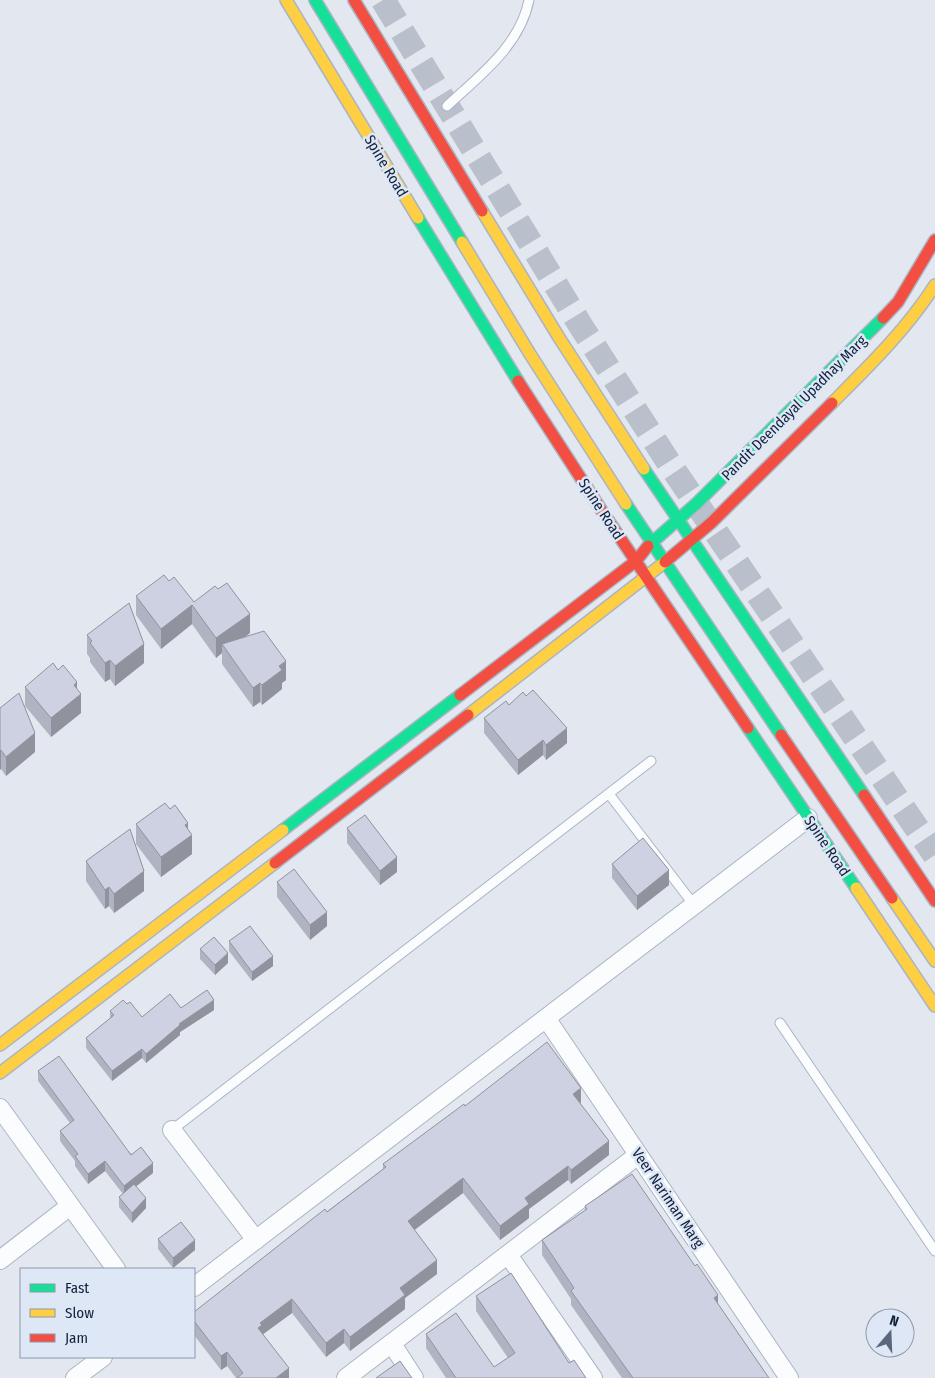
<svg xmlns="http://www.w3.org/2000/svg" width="935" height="1378" viewBox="0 0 935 1378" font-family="'Fira Sans Condensed',sans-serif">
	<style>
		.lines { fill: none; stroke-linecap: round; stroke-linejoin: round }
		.secondary-tunnel { stroke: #b9c0cc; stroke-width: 25; stroke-dasharray: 25 12; stroke-linecap: butt }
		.lane-casing { stroke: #aab4c4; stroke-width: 11 }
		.street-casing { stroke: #aab4c4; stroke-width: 20 }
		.fast-casing { stroke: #aab4c4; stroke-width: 14 }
		.slow-casing { stroke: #aab4c4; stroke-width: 14 }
		.jam-casing { stroke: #aab4c4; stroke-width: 14 }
		.lane { stroke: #fbfcfd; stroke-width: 9 }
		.street { stroke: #fbfcfd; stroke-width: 18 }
		.fast { stroke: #16e098; stroke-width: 11 }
		.slow { stroke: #ffcf43; stroke-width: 11 }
		.jam { stroke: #f24e42; stroke-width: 11 }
		.wall { fill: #b0b4c2 }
		.shaded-wall { fill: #90929e }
		.building { fill: #cdd1e1; stroke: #90929e }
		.labels { text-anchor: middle; stroke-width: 5; stroke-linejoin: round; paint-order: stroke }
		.street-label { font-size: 15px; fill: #12213c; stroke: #dee7f5 }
	</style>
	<rect width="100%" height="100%" fill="#e3e8f0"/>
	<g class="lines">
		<path class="secondary-tunnel" d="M383 0 579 323 671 466 935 855"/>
		<defs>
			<path id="lane" d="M447 106C479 76 520 46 529 0
				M609 794 694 905
				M780 1023 935 1251
				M172 1130 651 761"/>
			<path id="street" d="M546 1018 789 1378
				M0 1108 116 1269
				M172 1130 256 1240
				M509 1256 593 1378
				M0 1260 70 1206
				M194 1287 808 818
				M392 1344 414 1378
				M75 1378 103 1357
				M346 1378 638 1155"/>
			<path id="fast" d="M315 0 462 242
				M418 218 518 381
				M644 469 864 795
				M626 504 781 735
				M648 546 697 503 883 318
				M748 728 856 888
				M283 830 460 695"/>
			<path id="slow" d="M286 0 418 218
				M482 211 558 336 644 469
				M462 242 530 354 626 504
				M832 403C869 366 906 330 935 285
				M468 715 665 562
				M856 888 935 1006
				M892 898 935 961
				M0 1045 283 830
				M0 1073 275 863"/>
			<path id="jam" d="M354 0 482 211
				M883 318 898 302 935 240
				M518 381 602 511 748 728
				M665 562 711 523 832 403
				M460 695 636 561 648 546
				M781 735 892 898
				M864 795 935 901
				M275 863 468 715"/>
		</defs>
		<use href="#lane" class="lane-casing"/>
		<use href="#street" class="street-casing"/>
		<use href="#fast" class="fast-casing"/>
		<use href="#slow" class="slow-casing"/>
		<use href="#jam" class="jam-casing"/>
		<use href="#lane" class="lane"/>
		<use href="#street" class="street"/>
		<use href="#fast" class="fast"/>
		<use href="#slow" class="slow"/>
		<use href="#jam" class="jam"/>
	</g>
	<path class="wall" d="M169 581 194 602 250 633 244 638 286 680 282 683V689L262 705 260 702 253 707 222 664V653L216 658 192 624 161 649 136 615V596Z
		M87 635 144 663 115 686 110 679 105 682 90 662V658L87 654Z
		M58 670 77 689 81 713 51 737 25 706V687Z
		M509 705 567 743 546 760 543 755 518 775 484 733V718Z
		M0 708 35 752 6 776 1 769Z
		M170 809 188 830 192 854 161 877 136 844V824Z
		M347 828 397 872 380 885 347 843Z
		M86 861 144 891 114 913 109 906 105 909 86 881Z
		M612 864 669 885 637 910 612 878Z
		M277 882 327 926 310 940 277 897Z
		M229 941 273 966 252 981 229 951Z
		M200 949 228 963 215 975 200 959Z
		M127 1004 142 1017 181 1008 214 1010 180 1032V1035L146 1063 142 1058 112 1081 86 1048V1038L110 1018V1011Z
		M38 1071 153 1173 136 1186 146 1208 132 1223 119 1207V1197L123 1194 105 1171 88 1184 75 1166V1161L60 1141V1131L70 1123 38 1081Z
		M581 1102 580 1103 609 1155 571 1184 568 1180 529 1209V1218L500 1240 463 1193 414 1230 437 1274 405 1298V1309L350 1351 344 1343 326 1357 292 1313 263 1334 289 1378H236L227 1366 221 1370 194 1335V1312L383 1169V1164L465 1106Z
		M585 1206 718 1304 769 1378H622L571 1305V1299L542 1255V1240L585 1211Z
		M158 1239 195 1250 173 1268 158 1249Z
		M476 1296 569 1363 586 1378H446L426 1348V1334L494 1367 508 1358 476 1311Z"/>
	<path class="shaded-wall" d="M192 605V624L161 649V629Z
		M250 614V633L227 650 222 644V653L216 658V638Z
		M144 644V663L115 686V666Z
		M110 660V679L105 682V663Z
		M286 661V680L282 683V689L262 705V685L279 666Z
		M77 682V697L81 694V713L51 737V718L74 685Z
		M260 683V702L253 707V688Z
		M567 728V743L546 760V745Z
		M35 733V752L6 776V757Z
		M543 740V755L518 775V760Z
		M1 750V769L0 770V751Z
		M188 823V837L192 835V854L161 877V857L185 825Z
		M397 857V872L380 885V871Z
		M669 870V885L637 910V896Z
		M144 871V891L114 913V894Z
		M109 887V906L105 909V890Z
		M327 912V926L310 940V925Z
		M228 953V963L215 975V965Z
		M273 956V966L252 981V972Z
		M214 1000V1010L180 1032V1035L146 1063V1054L179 1024Z
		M142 1049V1058L112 1081V1071Z
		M581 1088V1102L573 1108V1094Z
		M609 1141V1155L571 1184V1170Z
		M105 1161V1171L88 1184V1174Z
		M153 1163V1173L124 1196V1186Z
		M568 1166V1180L529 1209V1218L500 1240V1226L525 1198Z
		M463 1178V1193L408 1235V1221Z
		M146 1198V1208L132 1223V1213Z
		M195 1240V1250L173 1268V1258Z
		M437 1260V1274L405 1298V1309L350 1351V1337L400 1288Z
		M718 1295V1310L714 1298Z
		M292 1299V1313L262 1335 258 1328 260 1323Z
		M344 1329V1343L326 1357V1343Z
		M227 1352V1366L221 1370V1356Z
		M289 1368V1378H276Z"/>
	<path class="building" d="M164 575 169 581 174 577 194 602 215 586 218 589 227 583 250 614 216 638 192 605 161 629 136 596Z
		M129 603 144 644 115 666 110 660 105 663 90 643 92 641 87 635Z
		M264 631 286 661 279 666 282 670 262 685 260 683 253 688 222 644Z
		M53 663 58 670 63 665 77 682 74 685 81 694 51 718 25 687Z
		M533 690 567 728 546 745 543 740 518 760 484 718 506 701 509 705 523 692 526 696Z
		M19 693 35 733 6 757 1 750 0 751V708Z
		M165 803 170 809 175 805 188 823 185 825 192 835 161 857 136 824Z
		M365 815 397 857 380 871 347 828Z
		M130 829 144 871 114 894 109 887 105 890 86 861Z
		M643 838 669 870 637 896 612 864Z
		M294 869 327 912 310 925 277 882Z
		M250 926 273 956 252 972 229 941Z
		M214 937 228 953 215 965 200 949Z
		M207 990 214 1000 179 1024 180 1025 146 1054 142 1049 112 1071 86 1038 114 1015 110 1011 123 1000 127 1004 130 1002 142 1017 170 994 181 1008Z
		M547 1042 581 1088 573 1094 609 1141 571 1170 568 1166 525 1198 529 1204 500 1226 463 1178 408 1221 437 1260 400 1288 405 1295 350 1337 344 1329 326 1343 292 1299 260 1323 262 1325 258 1328 289 1368 276 1378H237L243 1373 227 1352 221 1356 194 1321V1312L325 1209 327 1212 386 1167 383 1164 464 1104 465 1106Z
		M59 1056 131 1155 141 1147 153 1163 124 1186 105 1161 88 1174 75 1156 78 1154 60 1131 74 1120 38 1071Z
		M632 1174 695 1266 697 1264 718 1295 714 1298 769 1378H633L571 1291 574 1288 542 1240 587 1209 585 1206Z
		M134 1184 146 1198 132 1213 119 1197Z
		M181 1222 195 1240 173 1258 158 1239Z
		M511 1273 569 1363 574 1360 586 1378H456L426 1334 456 1313 494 1367 515 1353 476 1296Z
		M400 1361 412 1378H376Z"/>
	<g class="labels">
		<g class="street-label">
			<text transform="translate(386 166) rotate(59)" y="5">Spine Road</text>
			<text transform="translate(794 408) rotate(-45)" y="5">Pandit Deendayal Upadhay Marg</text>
			<text transform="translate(601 509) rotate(57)" y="5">Spine Road</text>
			<text transform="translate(827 846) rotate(56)" y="5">Spine Road</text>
			<text transform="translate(668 1198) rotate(56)" y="5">Veer Nariman Marg</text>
		</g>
	</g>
	<rect x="20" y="1268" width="175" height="90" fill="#dee7f5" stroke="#8c98ab"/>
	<rect x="30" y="1284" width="25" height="8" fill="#16e098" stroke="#8c98ab"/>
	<text x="65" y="1293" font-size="15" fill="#12213c">Fast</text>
	<rect x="30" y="1309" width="25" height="8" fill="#ffcf43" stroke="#8c98ab"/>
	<text x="65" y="1318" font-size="15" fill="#12213c">Slow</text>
	<rect x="30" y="1334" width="25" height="8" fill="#f24e42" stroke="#8c98ab"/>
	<text x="65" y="1343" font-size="15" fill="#12213c">Jam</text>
	<g transform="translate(890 1333) rotate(19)"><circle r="24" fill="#dee7f5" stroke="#8c98ab"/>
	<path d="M0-4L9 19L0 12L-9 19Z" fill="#5b677b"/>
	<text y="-8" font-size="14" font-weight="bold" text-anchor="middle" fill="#12213c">N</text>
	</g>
</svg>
